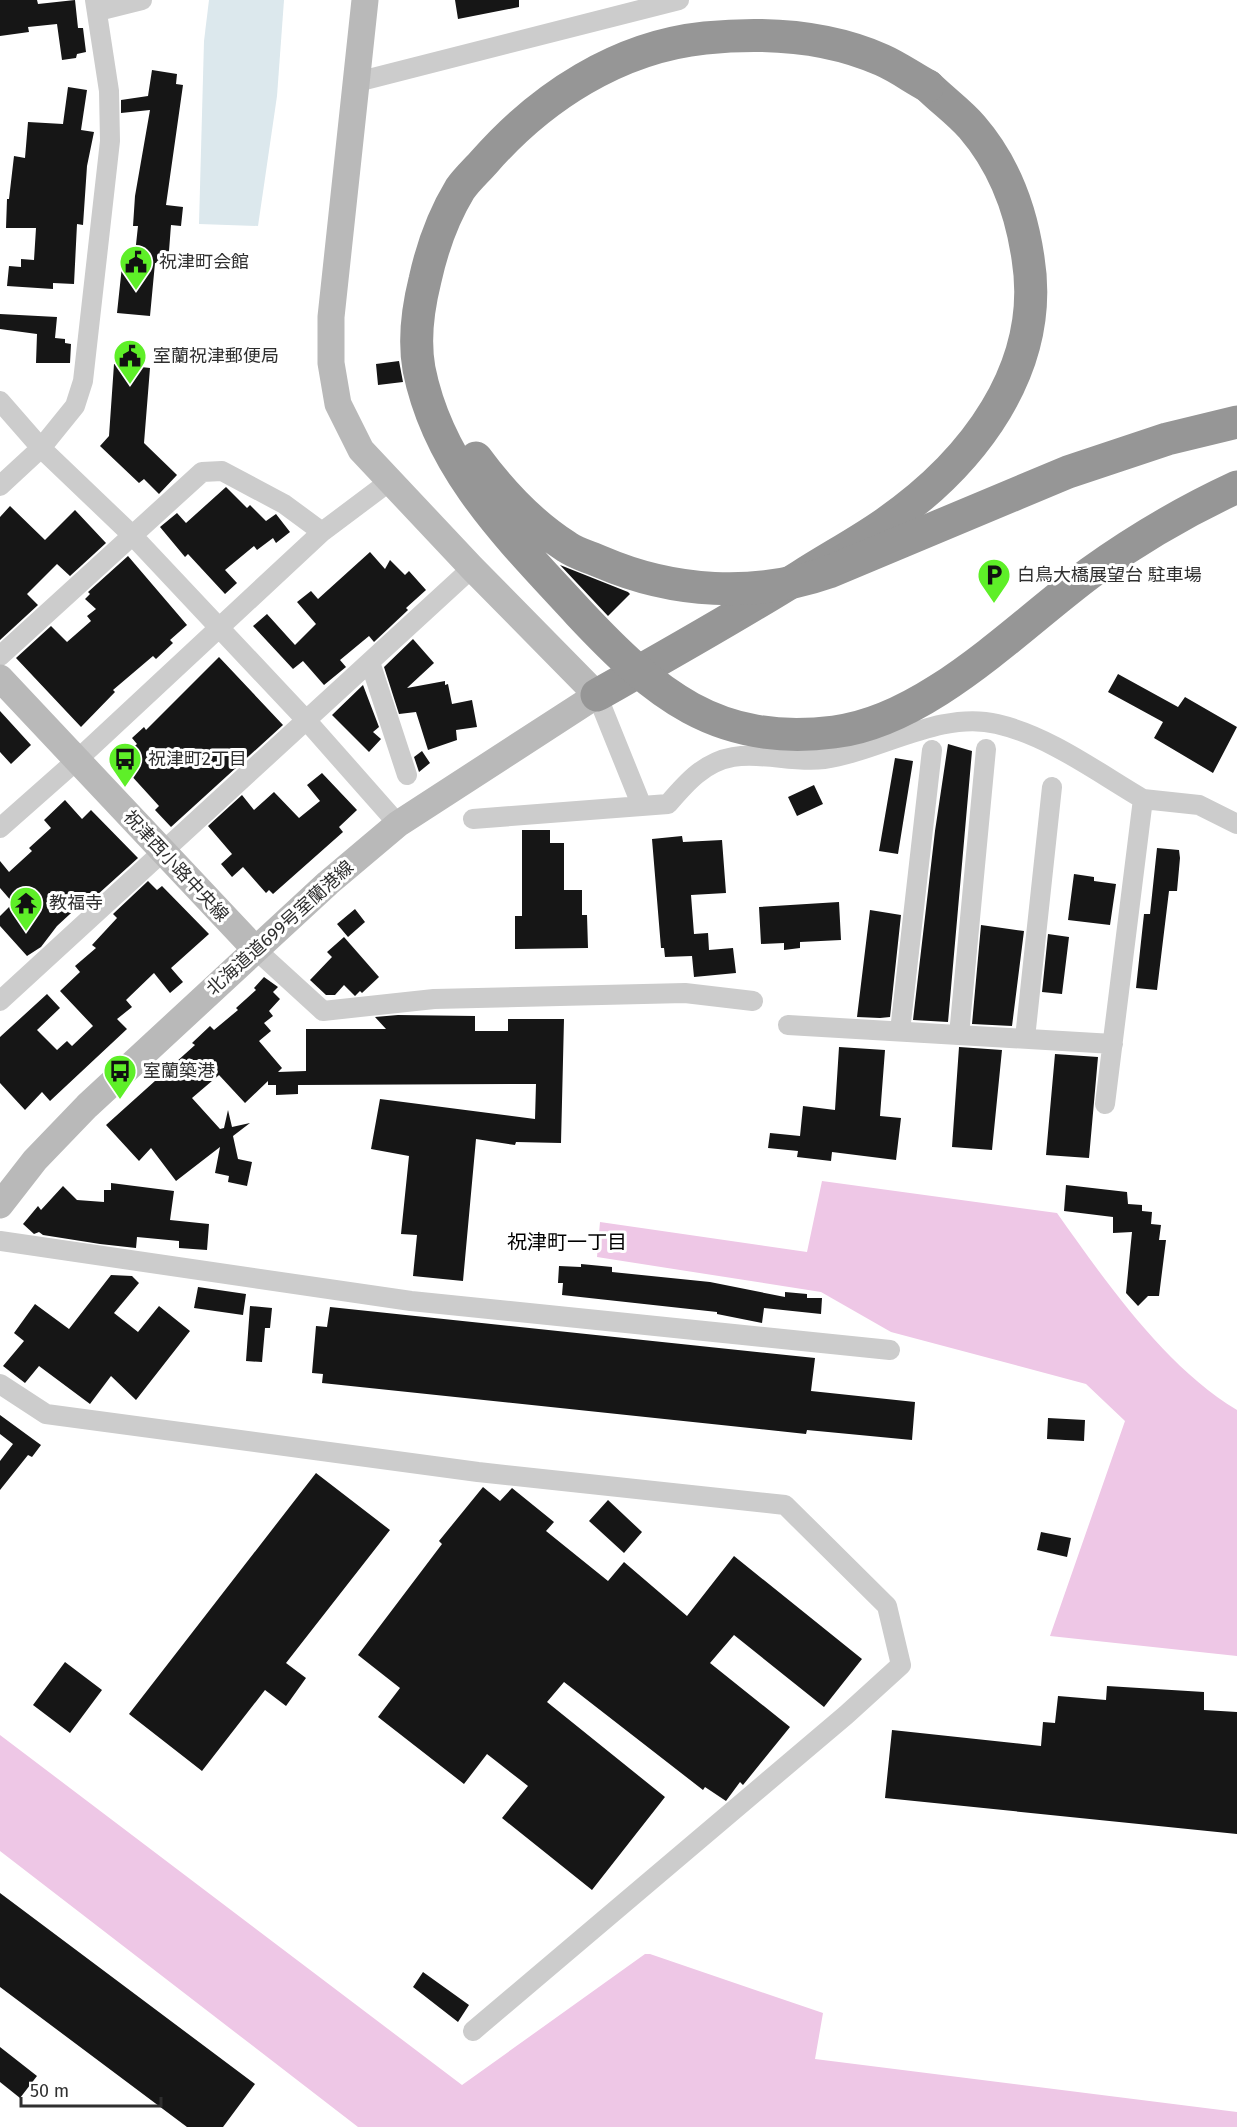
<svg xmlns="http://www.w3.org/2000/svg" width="1237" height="2127" viewBox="0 0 1237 2127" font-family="'Fira Sans','Noto Sans JP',sans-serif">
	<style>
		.green { fill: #dce8ed }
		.water { fill: #eec7e6 }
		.building { fill: #161616 }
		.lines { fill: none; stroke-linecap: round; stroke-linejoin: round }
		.street { stroke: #ccc; stroke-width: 20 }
		.secondary { stroke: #b9b9b9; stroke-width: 27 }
		.highway { stroke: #969696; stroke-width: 33 }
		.highway-bridge { stroke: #969696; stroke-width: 33 }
		.labels { text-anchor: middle; stroke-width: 6; stroke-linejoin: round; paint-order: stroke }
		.poi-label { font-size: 18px; fill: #2f2f2f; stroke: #fff; text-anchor: start }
		.street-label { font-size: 18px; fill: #2f2f2f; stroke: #fff }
		.neighbourhood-label { font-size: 20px; fill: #000; stroke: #fff }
	</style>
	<rect width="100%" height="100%" fill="#fff"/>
	<path class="green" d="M209 0H284L277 96 258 226 199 224 204 41Z"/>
	<path class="water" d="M822 1181 1057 1213C1106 1282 1164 1366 1237 1410V1656L1050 1636 1125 1421 1086 1384 891 1332 821 1292 597 1257 600 1222 807 1252Z
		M0 1735 462 2085 645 1954H650L823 2013 815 2059 1237 2112V2127H358L0 1851Z"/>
	<path class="building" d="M0 0H37L38 4 75 0 78 28H83L86 52 77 54 76 58 62 60 57 24 28 27 29 32 0 36Z
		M455 0H519V7L458 19Z
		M152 70 177 74 176 84 183 85 166 205 183 207 181 226 171 225 168 264 155 263 150 316 117 313 122 266 129 267V263H134L138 226H133L135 196 150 110 121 113V100L148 96Z
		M68 87 87 90 81 130 94 132 87 166 83 225 77 224 74 284 53 283V289L7 286 9 266 21 267V259L34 260 36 228H6L7 199H9L14 156 25 158 28 122 63 124Z
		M0 314 57 317 55 338 65 339V343L71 344 70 363H36L37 334 0 329Z
		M399 361 403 382 378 385 376 364Z
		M114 364 150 368 144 443 177 475 159 494 144 479 139 483 100 446 109 436Z
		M226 487 247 508 250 505 266 521 276 514 290 532 276 543 273 538 257 550 254 546 225 570 237 583 225 594 188 554 185 557 160 527 177 513 186 523Z
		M10 506 45 540 75 510 106 543 70 576 57 564 27 594 38 605 0 640V517Z
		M370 552 385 569 390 560 405 575 409 571 426 590 406 608 408 610 374 642 369 636 340 660 346 667 324 685 303 661 293 669 253 626 267 614 295 645 316 624 297 602 311 591 318 599Z
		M128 556 187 625 170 640 173 643 156 659 153 656 113 690 115 692 81 727 16 658 51 626 67 642 91 621 87 616 96 609 85 599 90 594 88 592Z
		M560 565 628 592 630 594 608 616Z
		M413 639 434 663 407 688 445 681V685L448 684 452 704 472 700 477 727 456 730 457 740 428 750 416 712 399 714 384 667Z
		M219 657 283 725 171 827 155 810 159 806 118 761 137 744 132 738 144 727 146 730Z
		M1118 674 1178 707 1185 697 1237 727 1213 773 1154 738 1163 722 1108 692Z
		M363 685 379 727 373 732 381 739 369 752 332 715Z
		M0 711 31 745 11 764 0 752Z
		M948 744 972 751 948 1022 913 1020 935 831Z
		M422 751 430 763 419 772 414 757Z
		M895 758 913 761 898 854 879 851Z
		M322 773 357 810 339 827 343 832 273 894 269 890 266 893 243 867 232 877 221 864 232 854 208 826 242 795 254 810 274 792 299 818 320 801 307 785Z
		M814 785 823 804 797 816 788 797Z
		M65 800 82 819 91 810 138 858 86 905 83 902 57 926 41 947 27 956 0 926V916L13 903 0 888V861L9 872 32 851 29 848 51 828 44 820Z
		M522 830H550V843H564V890H582V915H587L588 948 515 949V916H522Z
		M682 836 683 842 722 840 726 893 691 895 694 934 708 933 709 950 733 948 736 973 694 977 692 956 665 957 664 948H661L652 839Z
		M1157 848 1179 850 1180 858 1177 891H1169L1157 990 1136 988 1144 914H1150Z
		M1074 874 1094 877V881L1116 884 1110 925 1068 920Z
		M148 881 157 890 162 886 209 934 171 968 183 982 170 993 154 973 126 1000 132 1007 117 1019 127 1029 50 1101 42 1092 25 1110 0 1083V1037L47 994 60 1008 37 1030 57 1050 67 1041 72 1046 93 1026 60 991 80 972 75 966 96 948 92 945 117 918 113 914Z
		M839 902 841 940 800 942V948L784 950V943L761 944 759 907Z
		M355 909 365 922 348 937 337 924Z
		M870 910 901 915 890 1017 880 1018 857 1017Z
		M981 925 1024 931 1012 1026 972 1024Z
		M1048 934 1069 937 1062 994 1042 992Z
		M344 937 379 977 362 993 360 991 355 996 344 985 335 995H326L310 980 332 957 327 952Z
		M264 977 278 987 273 992 280 999 269 1011 273 1016 264 1023 271 1031 259 1041 282 1068 278 1072 306 1071V1029H386L375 1017 398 1015 475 1016V1031H508V1019H564L561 1143 516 1142 515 1145 476 1139 463 1281 413 1276 417 1235 401 1234 409 1156 371 1149 380 1099 535 1119 536 1084 298 1085V1094L276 1095V1085H268V1081L245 1103 219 1075 192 1098 220 1129 224 1128 228 1110 232 1127 250 1123 233 1136 238 1159 252 1162 247 1186 228 1182 229 1176 215 1173 220 1147 176 1181 151 1148 139 1161 106 1125 195 1045 192 1043 210 1026 214 1030 238 1010 236 1008 256 990 254 988Z
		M839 1047 885 1050 880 1116 901 1118 896 1160 832 1152 831 1161 797 1157 798 1151 768 1148 770 1133 800 1136 803 1106 835 1110Z
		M959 1047 1002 1050 992 1150 952 1147Z
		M1055 1054 1098 1057 1089 1158 1046 1155Z
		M111 1183 174 1191 170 1220 209 1224 207 1250 179 1248V1241L137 1237 136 1248 100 1244 43 1235 39 1232 34 1234 23 1224 38 1206 41 1210 63 1186 77 1200 104 1202V1190H111Z
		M1066 1185 1127 1192 1128 1204 1142 1205V1211L1152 1212 1151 1224 1161 1225 1159 1240H1166L1159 1296H1148L1138 1306 1126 1293 1132 1232 1113 1233V1217L1064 1211Z
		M581 1264 612 1267V1272L710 1282 785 1297V1292L807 1294V1298H822L821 1314 764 1308 762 1323 717 1314V1312L562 1295 563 1283H558L559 1266 581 1267Z
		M111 1275 132 1276 139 1283 114 1313 138 1332 159 1306 190 1331 136 1400 111 1376 90 1404 39 1366 25 1383 3 1366 24 1341 14 1333 35 1304 69 1329Z
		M198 1287 246 1294 243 1315 194 1308Z
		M250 1306 272 1308 270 1328H265L262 1362 246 1361Z
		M330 1307 815 1358 811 1391 915 1402 912 1440 807 1430 806 1434 322 1383 323 1374 312 1373 316 1326 327 1327Z
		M0 1415 41 1445 32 1457 28 1455 0 1490V1461L13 1444 0 1434Z
		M1048 1418 1085 1420 1084 1441 1047 1439Z
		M316 1473 390 1530 286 1663 306 1678 286 1706 265 1690 202 1771 129 1714Z
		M483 1487 500 1501 512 1488 554 1522 546 1531 608 1581 624 1562 687 1616 734 1556 862 1659 824 1707 734 1635 710 1663 790 1727 743 1785 740 1782 726 1801 705 1787 703 1790 564 1682 547 1702 665 1797 592 1890 502 1818 528 1786 487 1754 464 1784 378 1717 400 1688 358 1655 442 1544 439 1541Z
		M608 1500 642 1532 624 1553 589 1521Z
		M1041 1532 1071 1538 1067 1557 1037 1550Z
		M65 1662 102 1690 70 1733 33 1705Z
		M1107 1686 1204 1692V1710L1237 1712V1834L885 1798 892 1730 1041 1746 1043 1722 1055 1723 1058 1696 1106 1700Z
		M0 1893 255 2084 223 2127H187L0 1987Z
		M423 1972 469 2005 458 2022 413 1987Z
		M0 2047 37 2076 20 2098 0 2082Z"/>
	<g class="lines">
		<path class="street" d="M98 11 142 0
			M357 82 679 0
			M0 401 41 448 132 535 307 721 398 824
			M0 486 41 448 75 406 83 381 110 141 109 91 95 0
			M0 656 202 472 222 471 284 504 322 532
			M370 662 407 775
			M597 695 641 804
			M1143 799 1199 805 1237 824
			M473 819 668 804C686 783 704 762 733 757 763 752 794 763 824 759 880 751 941 710 997 724 1049 736 1097 772 1143 799L1105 1104
			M0 828 77 760 322 532 390 481
			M255 949 323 1011 434 999 685 993 753 1001
			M0 1001 472 568
			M788 1025 1113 1044
			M900 1031 932 750
			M959 1035 986 749
			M1025 1038 1052 787
			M0 1241 411 1301 890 1350
			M0 1384 46 1414 478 1472 785 1505 887 1606 901 1665 846 1715 473 2031"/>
		<path class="secondary" d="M0 678 255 949
			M0 1205 35 1160 87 1106 328 883 398 824 597 695 472 568 361 450 338 404 331 363V317L365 0"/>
		<path class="highway" d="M597 695C666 656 734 618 801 576 829 558 859 542 886 523 972 463 1046 369 1028 258 1021 210 1004 164 972 127 959 112 942 100 928 86"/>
		<path class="highway-bridge" d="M928 86C913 78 898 67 882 60 828 36 764 32 705 38 618 47 541 97 484 162 476 171 467 179 460 189 443 217 432 248 425 280 418 308 414 341 419 369 439 470 512 540 579 613 654 693 717 747 834 732 927 721 1016 628 1090 573 1136 540 1185 511 1237 487
			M476 458C501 492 531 524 567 547 577 554 590 557 601 562 673 593 755 598 829 572L1068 472 1167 439 1237 422"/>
	</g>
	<defs>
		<symbol id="civic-pin" viewBox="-11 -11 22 30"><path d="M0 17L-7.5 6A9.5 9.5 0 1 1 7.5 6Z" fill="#5eef28" stroke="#fff"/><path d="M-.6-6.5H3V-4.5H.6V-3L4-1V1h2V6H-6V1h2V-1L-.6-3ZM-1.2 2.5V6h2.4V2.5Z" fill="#111"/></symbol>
		<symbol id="parking-pin" viewBox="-11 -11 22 30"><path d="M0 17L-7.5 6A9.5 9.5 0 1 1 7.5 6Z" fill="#5eef28" stroke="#fff"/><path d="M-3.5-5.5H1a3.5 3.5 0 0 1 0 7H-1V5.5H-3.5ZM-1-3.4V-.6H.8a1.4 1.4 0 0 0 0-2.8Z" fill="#111"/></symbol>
		<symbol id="bus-pin" viewBox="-11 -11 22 30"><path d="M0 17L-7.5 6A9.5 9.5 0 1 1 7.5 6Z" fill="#5eef28" stroke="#fff"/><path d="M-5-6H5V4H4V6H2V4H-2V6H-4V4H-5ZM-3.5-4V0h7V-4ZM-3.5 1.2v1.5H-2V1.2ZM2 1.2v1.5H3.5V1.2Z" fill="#111"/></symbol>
		<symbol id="temple-pin" viewBox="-11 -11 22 30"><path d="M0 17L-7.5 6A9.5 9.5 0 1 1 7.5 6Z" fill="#5eef28" stroke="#fff"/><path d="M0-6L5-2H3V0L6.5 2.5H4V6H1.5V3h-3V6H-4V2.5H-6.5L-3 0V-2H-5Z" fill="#111"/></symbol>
	</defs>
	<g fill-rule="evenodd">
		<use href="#civic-pin" x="117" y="243" width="38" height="52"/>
		<use href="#civic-pin" x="111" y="337" width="38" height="52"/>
		<use href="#parking-pin" x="975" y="556" width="38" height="52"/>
		<use href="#bus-pin" x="106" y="740" width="38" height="52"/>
		<use href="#temple-pin" x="7" y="884" width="38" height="52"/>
		<use href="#bus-pin" x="101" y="1052" width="38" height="52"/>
	</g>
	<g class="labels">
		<g class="poi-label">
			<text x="159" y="268">祝津町会館</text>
			<text x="153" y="362">室蘭祝津郵便局</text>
			<text x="1017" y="581">白鳥大橋展望台 駐車場</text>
			<text x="148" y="765">祝津町2丁目</text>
			<text x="49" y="909">教福寺</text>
			<text x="143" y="1077">室蘭築港</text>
		</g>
		<g class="street-label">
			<text transform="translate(176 866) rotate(47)" y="6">祝津西小路中央線</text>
			<text transform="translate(280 928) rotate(-42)" y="6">北海道道699号室蘭港線</text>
		</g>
		<g class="neighbourhood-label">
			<text x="567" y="1249">祝津町一丁目</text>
		</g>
	</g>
	<path d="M21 2097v9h140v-9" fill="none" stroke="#2f2f2f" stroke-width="3"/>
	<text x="30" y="2097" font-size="18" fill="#2f2f2f" stroke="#ffffff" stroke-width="4.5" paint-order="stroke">50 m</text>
</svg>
